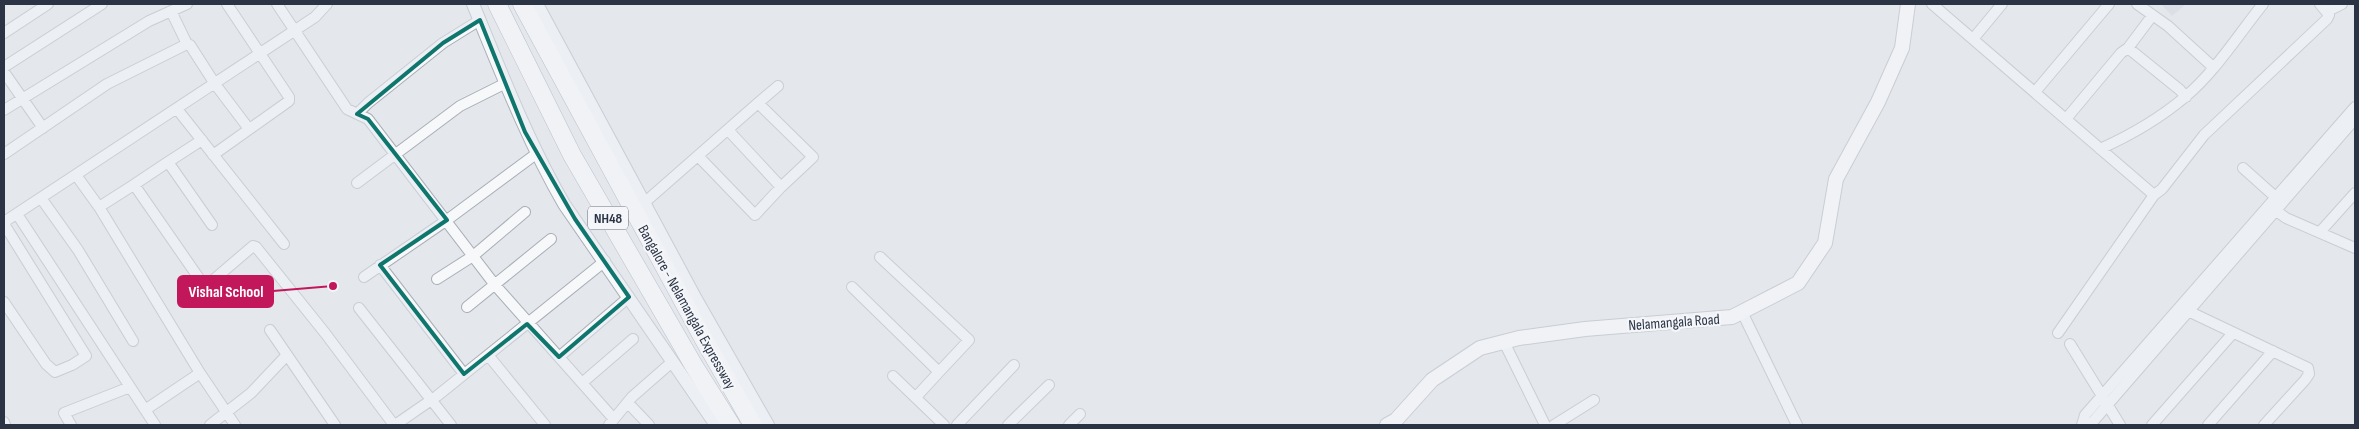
<svg xmlns="http://www.w3.org/2000/svg" width="2359" height="429" viewBox="0 0 2359 429" font-family="'Sofia Sans Condensed',sans-serif">
	<style>
		.built { fill: #d2d6de }
		.lines { fill: none; stroke-linecap: round; stroke-linejoin: round }
		.minor-casing { stroke: #a9aeb7; stroke-width: 12 }
		.tertiary-casing { stroke: #a9aeb7; stroke-width: 14 }
		.secondary-casing { stroke: #a9aeb7; stroke-width: 16 }
		.motorway-casing { stroke: #8b94a3; stroke-width: 19 }
		.minor { stroke: #f7f8fa; stroke-width: 10 }
		.tertiary { stroke: #f7f8fa; stroke-width: 12 }
		.secondary { stroke: #fff; stroke-width: 14 }
		.motorway { stroke: #fff; stroke-width: 18 }
		.marked { fill: none; stroke: #0f766e; stroke-width: 4; stroke-linejoin: round }
		.labels { text-anchor: middle; stroke-width: 4.5; stroke-linejoin: round; paint-order: stroke }
		.shield { fill: #f4f6f9; stroke: #676e7b; stroke-width: 1 }
		.shield-label { font-size: 14px; font-weight: bold; fill: #2b3445 }
		.street-label { font-size: 15px; fill: #2b3445; stroke: #f4f6f9 }
		.leader { fill: none; stroke: #c2185b; stroke-width: 2 }
		.callout-dot { fill: #c2185b; stroke: #f4f6f9; stroke-width: 2 }
		.callout { fill: #c2185b; stroke: #c2185b; stroke-width: 2 }
		.callout-label { font-size: 16px; text-anchor: middle; font-weight: bold; fill: #fff }
	</style>
	<rect width="100%" height="100%" fill="#e4e7ec"/>
	<path class="built" d="M2161 4H2186L2172 16Z"/>
	<g class="lines">
		<defs>
			<path id="minor" d="M277 4 347 109 368 119 495 285 613 418
				M1932 4 2154 195
				M2137 4 2168 26 2213 67
				M171 11 187 44
				M2328 11 2342 4
				M4 33 48 4
				M1973 39 2002 4
				M2128 48 2180 90 2186 97
				M4 67 102 4
				M4 72 43 128
				M2035 92 2109 4
				M758 103 778 86
				M177 109 284 244
				M4 110 149 21 187 4
				M357 114 368 103 443 43 480 20
				M2066 119 2121 53 2128 48 2152 16
				M2100 149C2131 135 2159 119 2185 97 2215 72 2238 35 2263 4
				M4 154 107 84 187 44 190 45 215 84 249 129
				M213 155 289 101V97L227 4
				M698 156 755 215 781 187
				M168 162 202 140
				M2243 168 2281 202
				M76 175 99 207 132 186H135L205 287 253 246 256 247 325 333 394 425
				M357 183 460 106 506 83
				M132 186 168 162 212 225
				M41 198 78 250 133 341
				M644 203 758 103 813 157 781 187 728 130
				M99 207 200 373 235 425
				M2275 210 2286 218 2355 248
				M17 214 155 425
				M4 222 315 17 327 4
				M4 224 86 356 72 365 55 372 46 364 4 302
				M2320 232 2355 193
				M880 257 969 340 939 372
				M380 265 464 374
				M364 277 447 220 536 154
				M437 279 473 256 525 212
				M852 287 939 372 916 397
				M467 307 551 239
				M359 308 451 425
				M2188 311 2308 368 2309 374 2305 380 2264 425
				M1742 312 1797 425
				M270 330 335 425
				M2058 333 2154 195 2162 189 2204 135 2327 19 2329 15 2320 4
				M1504 342 1545 425
				M2070 344 2120 425
				M488 355 545 425
				M559 357 629 297
				M893 376 944 425
				M582 383 633 339
				M628 403 649 425
				M145 410 200 373
				M4 422 5 425
				M71 425 64 413 130 387
				M210 425 251 393 287 355
				M395 425 437 396 605 261
				M609 425 632 397 672 362
				M957 425 1014 365
				M1008 425 1049 385
				M1069 425 1080 414
				M1554 425 1594 400
				M2082 425 2085 415 2355 107
				M2090 425 2355 119
				M2152 425 2233 333
				M2208 425 2273 351"/>
			<path id="tertiary" d="M473 4C501 72 527 140 564 204L716 425
				M537 4 696 299 768 425"/>
			<path id="secondary" d="M1387 425 1396 420 1432 380 1480 348 1519 338 1585 329 1732 317 1798 283 1825 243 1836 179 1878 102 1902 48 1908 4"/>
			<path id="motorway" d="M497 4 572 155 694 366 731 425
				M522 4 703 338 753 425"/>
		</defs>
		<use href="#minor" class="minor-casing"/>
		<use href="#tertiary" class="tertiary-casing"/>
		<use href="#secondary" class="secondary-casing"/>
		<use href="#motorway" class="motorway-casing"/>
		<use href="#minor" class="minor"/>
		<use href="#tertiary" class="tertiary"/>
		<use href="#secondary" class="secondary"/>
		<use href="#motorway" class="motorway"/>
	</g>
	<path d="M0 0H2359V429H0ZM480 20 525 132 575 219 629 297 559 357 527 324 464 374 380 265 447 220 368 119 357 114 443 43Z" fill="#e4e7ec" fill-opacity=".55" fill-rule="evenodd"/>
	<path class="marked" d="M480 20 525 132 575 219 629 297 559 357 527 324 464 374 380 265 447 220 368 119 357 114 443 43Z"/>
	<g class="labels">
		<rect class="shield" x="588" y="206.5" width="40" height="23" rx="4"/>
		<g class="shield-label">
			<text x="608" y="223">NH48</text>
		</g>
		<g class="street-label">
			<text transform="translate(687 307) rotate(61)" y="5">Bangalore - Nelamangala Expressway</text>
			<text transform="translate(1674 322) rotate(-4)" y="5">Nelamangala Road</text>
		</g>
	</g>
	<path class="leader" d="M333 286L273 291"/>
	<circle class="callout-dot" cx="333" cy="286" r="5"/>
	<rect class="callout" x="178" y="276" width="95" height="31" rx="5"/>
	<g class="callout-label">
		<text x="226" y="297">Vishal School</text>
	</g>
	<rect width="2359" height="429" fill="none" stroke="#2b3445" stroke-width="10"/>
</svg>
